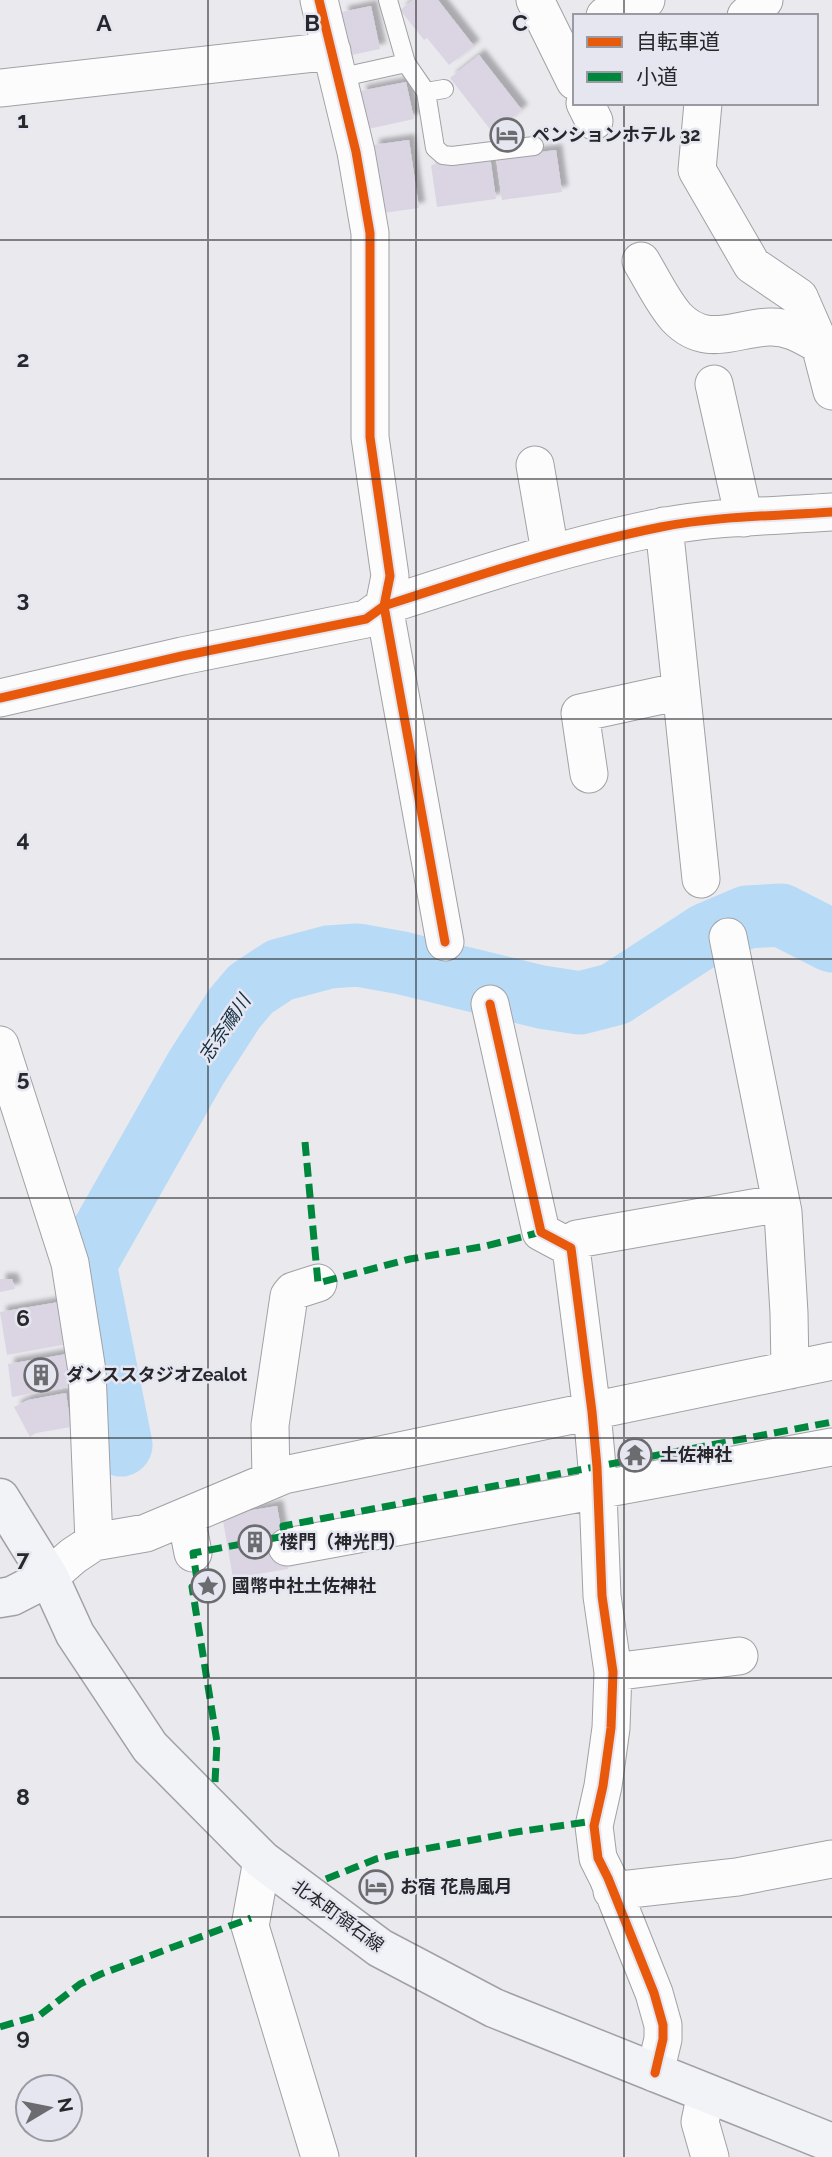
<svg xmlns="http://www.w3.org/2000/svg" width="832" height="2157" viewBox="0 0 832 2157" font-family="Raleway,'Noto Sans JP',sans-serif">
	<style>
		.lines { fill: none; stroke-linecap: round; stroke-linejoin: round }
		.river { stroke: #b7dbf7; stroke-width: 63 }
		.building { fill: #dbd5e3; filter: url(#shadow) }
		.service-casing { stroke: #a1a1a5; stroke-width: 20 }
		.minor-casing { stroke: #a1a1a5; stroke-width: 39 }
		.secondary-casing { stroke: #a1a1a5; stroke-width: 41 }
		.service { stroke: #fcfcfc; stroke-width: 18 }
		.minor { stroke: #fcfcfc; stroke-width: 37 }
		.secondary { stroke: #f2f3f6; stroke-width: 38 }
		.quiet { stroke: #00873e; stroke-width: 7; stroke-dasharray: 14 7; stroke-linecap: butt }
		.cycleway-casing { stroke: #e6e6f1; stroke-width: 13 }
		.cycleway { stroke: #e8590c; stroke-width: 9 }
		.grid { fill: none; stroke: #28282c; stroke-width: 2; stroke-opacity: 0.55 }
		.labels { text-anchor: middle; stroke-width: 5; stroke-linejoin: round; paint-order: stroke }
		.poi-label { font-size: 18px; font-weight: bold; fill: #28282c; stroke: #e6e6f1; text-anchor: start }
		.street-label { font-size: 18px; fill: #28282c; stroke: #e6e6f1 }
		.water-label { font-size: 19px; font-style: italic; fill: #112e41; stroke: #e6e6f1 }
		.grid-label { font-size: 23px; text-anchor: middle; font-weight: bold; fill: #28282c; stroke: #e6e6f1; stroke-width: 5; stroke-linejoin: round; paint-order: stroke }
	</style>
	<defs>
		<filter id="shadow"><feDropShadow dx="6" dy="-6" stdDeviation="2" flood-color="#0004"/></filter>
	</defs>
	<rect width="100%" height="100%" fill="#e9e9ee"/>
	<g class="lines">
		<path class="river" d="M121 1445 85 1264 196 1068 234 1009 251 989 280 970 329 957 358 955 402 963 541 997 580 1003 615 994 707 934 747 917 781 915 832 941"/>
	</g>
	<path class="building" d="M413 0H438L474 46 449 65 427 38 424 40 400 10Z
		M371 6 380 49 352 55 342 12Z
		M479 55 522 110 493 133 450 78Z
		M406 82 414 119 368 129 360 91Z
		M409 140 419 208 383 213 373 145Z
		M556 150 562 192 502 200 496 158Z
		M490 156 496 199 437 207 431 165Z
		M0 1279H12L15 1289 0 1292Z
		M59 1302 68 1344 7 1355 0 1312Z
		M67 1354 74 1386 12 1397 8 1364Z
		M66 1393 71 1427 36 1433 30 1437 14 1407 28 1400Z
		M277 1506 288 1569 233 1578 222 1515Z"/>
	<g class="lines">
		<defs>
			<path id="service" d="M388 0 406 63 426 92 435 148 443 155 452 156 534 146
				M338 78 406 63
				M426 92 444 89"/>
			<path id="minor" d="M319 0 356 152 370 233V437L390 576 384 606 445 942
				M535 0 575 81
				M605 16 646 0
				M746 16 764 0
				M0 88 332 51
				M585 103 594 121
				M703 103 697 170 752 265 799 297 820 345 832 391
				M641 261C652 279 662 301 676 317 706 349 735 328 769 327 789 326 804 336 820 345
				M714 384 744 518
				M535 465 550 552
				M664 526 701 879
				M0 698 182 656 366 619 384 606C476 576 566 546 661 527 717 516 776 516 832 512
				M589 774 580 713 681 691
				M728 937 783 1212 789 1313 790 1370
				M490 1004 541 1232 571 1248 592 1412 597 1467 602 1596 613 1672 611 1728 603 1786 594 1826 598 1858 608 1878 654 1993 663 2025V2039L655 2073
				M0 1045 70 1263 87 1371 94 1542
				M571 1248 577 1239 781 1203
				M271 1480 270 1425 289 1296 293 1291 318 1283
				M186 1517 193 1553
				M287 1547 832 1447
				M49 1577 73 1556 94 1542 146 1533 284 1475 832 1361
				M613 1672 739 1656
				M262 1860 250 1926 320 2157
				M612 1891 737 1877 832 1859
				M706 2093 700 2122 710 2157"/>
			<path id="secondary" d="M0 1498 49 1577 75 1634 150 1747 262 1860 380 1948 494 2008 832 2143
				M0 1598 12 1596 49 1577"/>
		</defs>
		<use href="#service" class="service-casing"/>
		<use href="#minor" class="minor-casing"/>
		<use href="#secondary" class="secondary-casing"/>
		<use href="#service" class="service"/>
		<use href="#minor" class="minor"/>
		<use href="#secondary" class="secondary"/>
		<path class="quiet" d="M305 1142 318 1283 410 1259 486 1246 541 1232
			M215 1782 217 1742 192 1587 198 1586 193 1553 285 1536 283 1526 832 1422
			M326 1879 376 1859 392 1855 516 1832 587 1822 594 1826
			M0 2027 40 2015 80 1984 101 1974 251 1918"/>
		<defs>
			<path id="cycleway" d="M319 0 356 152 370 233V437L390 576 384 606 445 942
				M0 698 182 656 366 619 384 606C476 576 566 546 661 527 717 516 776 516 832 512
				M490 1004 541 1232 571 1248 592 1412 597 1467 602 1596 613 1672 611 1728 603 1786 594 1826 598 1858 608 1878 654 1993 663 2025V2039L655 2073"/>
		</defs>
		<use href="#cycleway" class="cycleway-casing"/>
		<use href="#cycleway" class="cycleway"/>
	</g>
	<path class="grid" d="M208 0V2157M416 0V2157M624 0V16M624 103V2157M0 240H832M0 479H832M0 719H832M0 959H832M0 1198H832M0 1438H832M0 1678H832M0 1917H832"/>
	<defs>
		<symbol id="hotel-ring" viewBox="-11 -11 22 22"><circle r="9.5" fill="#e6e6f1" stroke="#6c6c70" stroke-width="1.5"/><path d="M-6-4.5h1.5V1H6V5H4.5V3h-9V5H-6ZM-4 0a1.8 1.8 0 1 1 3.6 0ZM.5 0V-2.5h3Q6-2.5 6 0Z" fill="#6c6c70"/></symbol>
		<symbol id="building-ring" viewBox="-11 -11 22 22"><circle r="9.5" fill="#e6e6f1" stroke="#6c6c70" stroke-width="1.5"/><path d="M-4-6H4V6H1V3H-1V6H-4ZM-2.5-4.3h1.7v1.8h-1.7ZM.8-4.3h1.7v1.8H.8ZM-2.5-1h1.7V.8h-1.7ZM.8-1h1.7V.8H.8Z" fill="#6c6c70"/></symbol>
		<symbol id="temple-ring" viewBox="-11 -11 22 22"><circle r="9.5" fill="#e6e6f1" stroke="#6c6c70" stroke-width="1.5"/><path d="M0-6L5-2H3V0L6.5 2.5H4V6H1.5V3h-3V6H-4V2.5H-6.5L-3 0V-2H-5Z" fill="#6c6c70"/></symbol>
		<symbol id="sight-ring" viewBox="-11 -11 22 22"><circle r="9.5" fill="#e6e6f1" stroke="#6c6c70" stroke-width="1.5"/><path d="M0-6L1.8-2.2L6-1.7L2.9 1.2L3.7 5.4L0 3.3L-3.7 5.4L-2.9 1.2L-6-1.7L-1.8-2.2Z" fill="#6c6c70"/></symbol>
	</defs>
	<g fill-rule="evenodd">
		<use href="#hotel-ring" x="488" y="116" width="38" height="38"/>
		<use href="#building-ring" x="22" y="1356" width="38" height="38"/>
		<use href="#temple-ring" x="616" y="1436" width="38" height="38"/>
		<use href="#building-ring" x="236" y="1523" width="38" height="38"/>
		<use href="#sight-ring" x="189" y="1567" width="38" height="38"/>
		<use href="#hotel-ring" x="357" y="1868" width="38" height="38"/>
	</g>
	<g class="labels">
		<g class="poi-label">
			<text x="532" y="141">ペンションホテル 32</text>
			<text x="66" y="1381">ダンススタジオZealot</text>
			<text x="660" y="1461">土佐神社</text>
			<text x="280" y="1548">楼門（神光門）</text>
			<text x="232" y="1592">國幣中社土佐神社</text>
			<text x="400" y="1893">お宿 花鳥風月</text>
		</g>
		<g class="street-label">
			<text transform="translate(338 1916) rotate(36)" y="6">北本町領石線</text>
		</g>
		<g class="water-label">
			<text transform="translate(224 1028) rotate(-56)" y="7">志奈禰川</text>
		</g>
	</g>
	<g class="grid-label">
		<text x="104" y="31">A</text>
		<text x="312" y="31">B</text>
		<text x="520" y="31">C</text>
		<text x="23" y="128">1</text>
		<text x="23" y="367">2</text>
		<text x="23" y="607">3</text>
		<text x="23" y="847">4</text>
		<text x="23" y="1086">5</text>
		<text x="23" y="1326">6</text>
		<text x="23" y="1566">7</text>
		<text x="23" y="1805">8</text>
		<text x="23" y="2045">9</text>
	</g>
	<rect x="573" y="14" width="245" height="91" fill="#e6e6f1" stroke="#9a9aa2" stroke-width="2"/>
	<rect x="587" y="37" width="35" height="10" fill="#e8590c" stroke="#9a9aa2" stroke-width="2"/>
	<text x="636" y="49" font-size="21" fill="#28282c">自転車道</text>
	<rect x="587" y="72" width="35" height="10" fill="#00873e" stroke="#9a9aa2" stroke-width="2"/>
	<text x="636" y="84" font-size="21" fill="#28282c">小道</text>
	<g transform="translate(49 2108) rotate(80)"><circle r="33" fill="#e6e6f1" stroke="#9a9aa2" stroke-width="2"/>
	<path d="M0-5L12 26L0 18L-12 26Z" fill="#6c6c70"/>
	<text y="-10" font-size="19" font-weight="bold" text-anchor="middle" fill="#28282c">N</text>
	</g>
</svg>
